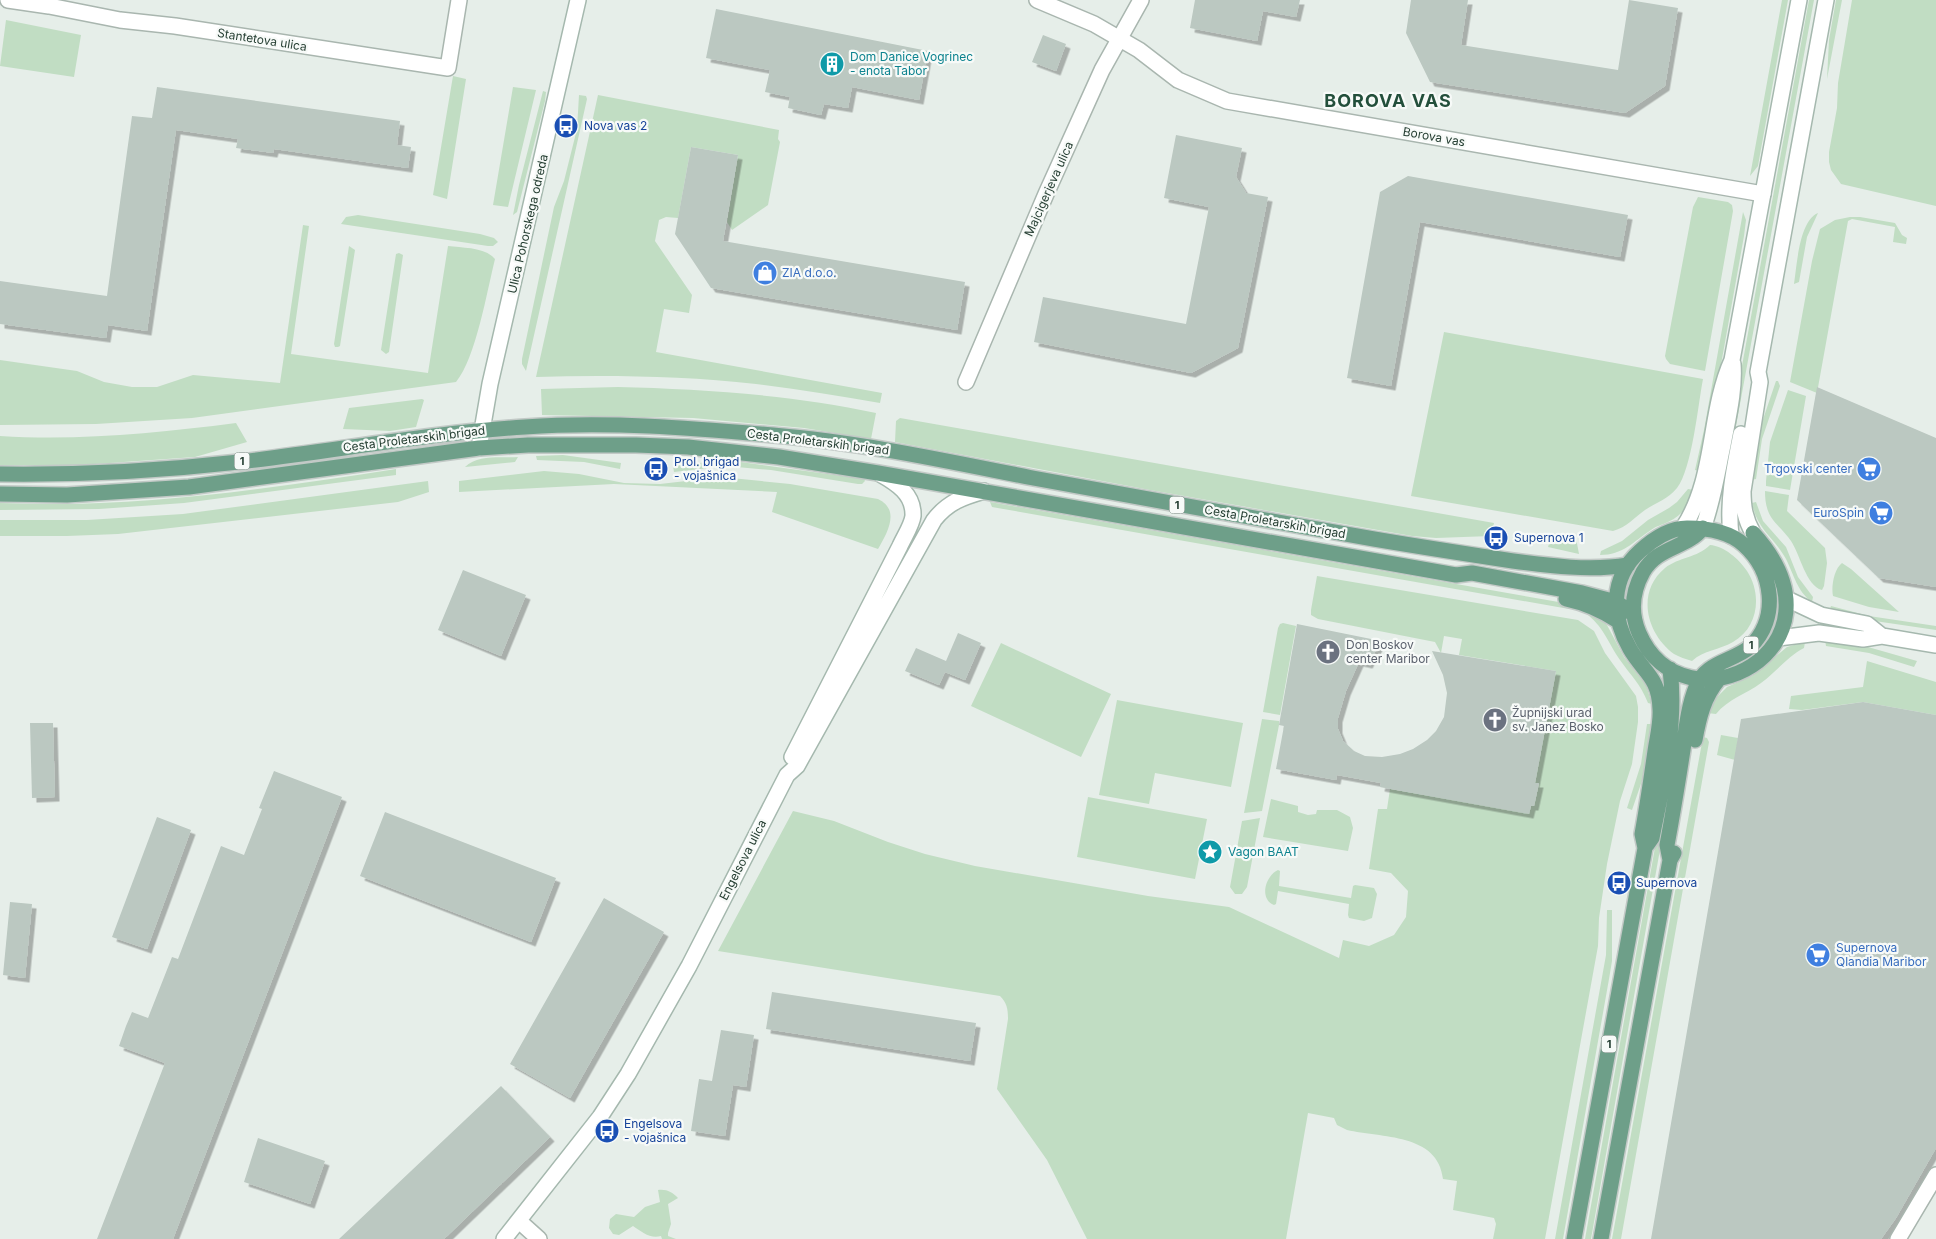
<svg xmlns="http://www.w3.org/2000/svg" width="1936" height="1239" viewBox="0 0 1936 1239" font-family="Inter,sans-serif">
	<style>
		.green { fill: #c1ddc3 }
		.building { fill: #bbc8c1; filter: url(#shadow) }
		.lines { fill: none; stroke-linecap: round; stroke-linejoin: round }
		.street-casing { stroke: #a9b6af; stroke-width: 18 }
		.secondary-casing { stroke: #a5b8ae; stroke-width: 18 }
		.primary-casing { stroke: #c2c9c6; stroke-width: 18 }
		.street { stroke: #fff; stroke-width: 15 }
		.secondary { stroke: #fff; stroke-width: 15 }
		.primary { stroke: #6e9f89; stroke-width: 15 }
		.labels { text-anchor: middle; stroke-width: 4.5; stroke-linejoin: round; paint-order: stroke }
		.shield { fill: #f7faf8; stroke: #65776e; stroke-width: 1 }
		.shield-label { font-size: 11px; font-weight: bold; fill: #263f33 }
		.street-label { font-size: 12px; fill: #263f33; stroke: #f7faf8 }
		.culture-label { font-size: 12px; fill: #0d838f; stroke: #f7faf8; text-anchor: start }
		.transit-label { font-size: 12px; fill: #164399; stroke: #f7faf8; text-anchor: start }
		.shop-label { font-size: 12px; fill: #366cbe; stroke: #f7faf8; text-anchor: start }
		.worship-label { font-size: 12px; fill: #5b616d; stroke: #f7faf8; text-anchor: start }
		.district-label { font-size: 18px; font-weight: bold; letter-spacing: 1px; fill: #234f3b; stroke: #f7faf8 }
	</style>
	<defs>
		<filter id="shadow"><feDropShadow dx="4.5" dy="4.5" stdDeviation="0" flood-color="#0004"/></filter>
	</defs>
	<rect width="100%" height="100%" fill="#e6eee9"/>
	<path class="green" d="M1782 0H1788L1761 149 1758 166 1750 176Z
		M1809 0H1814L1727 475H1722Z
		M1836 0H1842L1827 79 1829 40Z
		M1852 0H1936V206L1841 184 1831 170 1829 162V152L1837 108 1838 83Z
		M6 20 81 35 74 77 0 66Z
		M453 76 466 79 447 199 433 195Z
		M513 87 536 90 508 207 493 205Z
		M543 91 546 92 545 101 517 212 513 215 519 185Z
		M579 95 586 96 587 99 526 371 522 364V359L554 207 564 181 577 129Z
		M598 95 779 130 778 139 780 142 768 205 732 230 727 222 738 155 691 147 678 218 666 217 659 220 655 241 692 295 689 313 664 309 656 352 882 393 880 403C839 396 798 389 756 384 683 376 609 375 536 377Z
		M1698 197 1728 202 1732 205 1733 211 1705 371 1670 364 1666 359 1665 356 1693 207Z
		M1743 212 1746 220 1744 236 1710 426 1699 471 1695 470 1704 430Z
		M1818 213 1807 237 1799 282 1794 284C1797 265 1799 221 1818 213Z
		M358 215 480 234 494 238 498 242 493 246H488L341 224 346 217Z
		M1850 217H1860L1895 223 1902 235 1907 238 1906 244 1893 242 1895 227 1852 219 1848 221 1817 393 1790 382 1812 261 1820 229 1835 220Z
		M303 225 309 226 291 354 428 373 448 246C463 248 485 247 495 259 487 291 476 358 456 382L192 418 96 424 0 425V360L77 371 104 382 132 387H157L193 375 280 383Z
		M349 246 355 250 340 346 338 347H335L334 344Z
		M399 253 403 255 389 352 386 354 381 350 396 254Z
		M1444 332 1703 379C1698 405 1692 469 1677 488 1668 499 1657 502 1645 510 1634 518 1627 527 1613 531L1411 496Z
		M1776 381H1778L1780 386 1762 439 1756 479 1751 480 1756 440Z
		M618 387C702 389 793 395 876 413L871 439 804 428 693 418 542 415 541 389Z
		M1788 390 1806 396 1790 490 1766 486V481L1770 442Z
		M422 399 424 400 416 427 390 431 343 429 349 408Z
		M900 418 1494 523 1491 536 1436 538 1412 536 1150 490 895 442 896 421Z
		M236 423 247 442 195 457 81 465H0V436C79 441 158 433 236 423Z
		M563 455 621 463 620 469 584 462 537 460 536 456Z
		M518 457 515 462 465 467C478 454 501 458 518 457Z
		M726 460 864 479 865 481 862 484H858L771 470 726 466 674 472 673 466Z
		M396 469V475L184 503 99 509 0 510V503C132 509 266 489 396 469Z
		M544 471 579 474 624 483 660 484 721 477 790 484 878 499C901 510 887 533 878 549L772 512 777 492 614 484 459 492V481Z
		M428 481 429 492 398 502 118 534 67 536H0V520H87L183 514Z
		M1688 489 1694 490C1690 504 1682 516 1668 522 1662 525 1656 526 1651 530 1633 542 1623 555 1600 555L1601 551 1622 541 1648 520 1669 508 1677 502Z
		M1765 491 1789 495 1787 511 1825 548 1827 563 1824 586 1822 590C1806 586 1800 554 1791 541 1786 533 1777 526 1771 517 1766 509 1765 500 1765 491Z
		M990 502 1570 604 1569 609 992 507Z
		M1756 502 1763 521 1786 547 1798 577 1813 597 1812 602C1797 591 1794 575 1786 559 1774 537 1757 530 1752 503Z
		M1552 533 1576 538 1579 554 1548 547Z
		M1710 545C1724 546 1739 559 1747 571 1762 594 1759 627 1733 642 1719 650 1704 650 1692 661 1686 659 1679 657 1674 654 1646 633 1636 592 1665 568 1679 557 1697 558 1710 545Z
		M1842 563 1851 569 1899 612 1869 607 1833 596C1831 587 1834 569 1842 563Z
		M1317 576 1578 620 1594 631 1605 653 1636 696 1638 707V722L1632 764 1620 801 1607 864 1599 918 1598 946 1545 1239H1493L1496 1224 1494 1218 1453 1210 1457 1181 1443 1179C1438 1133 1381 1138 1347 1130L1337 1125 1334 1118 1308 1113 1286 1239H1087L1047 1160 997 1089 1008 1019C1008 1009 1007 1003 1000 996L718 951 793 811 834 821 888 842 925 854 975 866 1148 896 1229 907 1339 958 1343 940 1369 946 1394 935 1406 917 1408 891 1391 873 1369 869 1378 809H1387L1390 789 1529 813 1531 806H1534L1539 784 1535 783 1556 671 1459 655 1462 639 1444 636 1441 653 1435 642 1318 619 1311 615V610Z
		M1831 606 1869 616 1936 626V630L1868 620 1830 609Z
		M1589 610 1607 625 1624 657 1646 685 1652 704 1648 703C1640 683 1631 676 1620 660 1608 643 1605 629 1588 615Z
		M1283 623 1296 626 1280 715 1263 712 1278 628 1280 624Z
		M1825 640 1868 647 1917 661 1914 667 1869 653 1826 646Z
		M1805 642 1804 648C1787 657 1776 672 1761 683 1746 694 1728 699 1716 714L1707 713 1715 699 1727 687 1752 676 1787 647Z
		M1001 643 1111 694 1081 757 971 706Z
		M1867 661 1936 682V715L1863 702 1802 710 1789 709 1791 696 1863 687Z
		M1117 700 1243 723 1231 787 1155 773 1149 804 1099 795Z
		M1262 719 1279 721V725L1262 811 1244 813Z
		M1647 724H1652L1644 775 1632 810 1627 808 1641 764Z
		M1676 730 1681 731 1591 1239H1585Z
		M1721 735 1738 738 1735 760 1717 755Z
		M1703 737 1707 738 1709 742 1621 1239H1612Z
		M1088 797 1207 819 1195 879 1077 857Z
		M1271 799 1298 806V812L1308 815 1316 814 1317 810H1337L1350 817 1353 828 1348 851 1263 837Z
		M1260 818 1247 887 1242 894H1235L1230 887 1242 821Z
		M1278 870 1280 871 1279 886 1351 898 1353 886 1355 885 1374 888 1377 894 1372 918 1364 921 1349 918 1348 915 1349 904 1278 891 1276 904 1274 905C1259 899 1265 876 1278 870Z
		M1607 910H1612V961L1609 979 1563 1239H1555L1606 955Z
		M658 1190C667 1189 672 1192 678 1198L668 1204 671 1224 668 1233V1236L676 1239H662L661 1236C650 1239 642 1232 633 1226L619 1235 613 1234 609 1228 610 1219 616 1214 634 1217 645 1207 660 1202Z"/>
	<path class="building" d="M1195 0H1300L1296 17 1263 11 1257 41 1190 28Z
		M1411 0H1468L1461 45 1618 70 1629 0 1678 8 1665 86 1625 113 1430 82 1406 33Z
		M716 9 928 51 919 100 852 87 848 108 824 104 821 115 788 108 790 97 765 92 770 70 706 58Z
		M1043 35 1066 44 1056 71 1032 62Z
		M157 87 400 121 397 145 411 147 408 168 274 149 273 153 236 148 238 139 176 130 147 331 108 325 106 338 0 324V281L107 296 132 116 152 118Z
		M1176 135 1242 148 1236 177 1246 193 1268 197 1238 348 1191 373 1034 342 1043 297 1186 324 1209 207 1164 198Z
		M691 147 738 155 723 241 965 282 957 330 711 288 675 234Z
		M1408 176 1628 215 1620 257 1420 222 1391 386 1347 378 1380 192Z
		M1817 387 1936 438V587L1879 578 1797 500Z
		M463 570 526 595 501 656 438 630Z
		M1297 624 1381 641 1368 664 1359 662 1346 691 1338 718V729L1343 741 1354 751 1365 756 1382 757 1400 754 1413 749 1427 740 1436 731 1444 717 1447 693 1443 675 1432 651 1556 671 1535 783H1539L1534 806H1531L1529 814 1380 787 1381 783 1337 775 1336 780 1276 769 1284 726 1279 725Z
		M958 633 981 643 965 680 945 672 939 685 905 671 916 648 946 661Z
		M1863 702 1936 715V1148L1896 1218 1881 1239H1651L1741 719Z
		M30 723H53L55 797 32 798Z
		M274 771 342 797 173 1239H97L165 1063 119 1046 126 1026 132 1012 148 1018 172 957 178 959 221 846 244 855 262 809 259 808Z
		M385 812 556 878 531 942 360 876Z
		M157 817 191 830 147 949 112 937Z
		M604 898 664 932 570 1098 510 1064Z
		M10 902 32 904 25 978 3 975Z
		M772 992 976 1023 970 1061 766 1029Z
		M721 1030 754 1035 746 1087 733 1085 725 1136 691 1131 699 1079 712 1081Z
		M501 1086 550 1137 444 1239H339Z
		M258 1138 325 1161 310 1204 244 1182Z"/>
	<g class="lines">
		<defs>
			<path id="street" d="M8 0 49 6 120 20 175 26 448 68 459 0
				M1037 0 1094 24 1139 50 1178 80 1227 101 1763 194
				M966 382 1046 194 1102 70 1141 0
				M519 1221 539 1239
				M1898 1239 1936 1175"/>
			<path id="secondary" d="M479 448 490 384 578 0
				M1683 528C1716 478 1708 413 1732 360L1799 0
				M1703 528C1713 501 1717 473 1723 445 1728 418 1735 390 1733 364
				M1753 533C1745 519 1743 507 1743 491L1760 382 1758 372 1826 0
				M1731 536C1727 501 1734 469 1741 434
				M1787 599 1821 615 1867 624 1882 636
				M1778 638 1819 633 1863 639 1882 636 1936 645
				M792 757 900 546C904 537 912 525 913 516 914 494 896 483 880 474
				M504 1239 600 1117 628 1074 689 966 787 775 797 766 934 520C948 502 963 497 984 491"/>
			<path id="primary" d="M0 474C80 475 159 471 239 462 335 451 429 433 525 427 608 421 691 428 773 435 860 442 947 461 1033 478 1147 499 1260 519 1374 539 1421 547 1467 554 1513 561 1551 566 1590 571 1628 565
				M0 494 67 495 189 487 479 448 528 445H636L688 447 779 457 878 473 1456 575 1472 573 1582 593 1616 602 1633 614
				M1703 528C1686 549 1658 546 1643 572 1632 592 1630 612 1639 633 1684 737 1858 649 1753 533
				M1566 599C1585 603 1601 610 1618 621
				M1695 740C1699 717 1704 697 1719 679
				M1647 845 1652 838C1663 783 1677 725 1670 669
				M1574 1239 1645 848 1642 834C1647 807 1651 779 1655 751 1657 737 1661 723 1660 709 1659 677 1644 673 1630 649 1611 616 1610 578 1640 551 1652 540 1670 528 1687 528 1706 528 1729 531 1744 545 1773 571 1780 618 1750 647 1732 662 1705 662 1696 687 1688 707 1686 729 1683 750 1678 782 1673 813 1667 845L1670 860
				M1601 1239 1670 860 1674 853"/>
		</defs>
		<use href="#street" class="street-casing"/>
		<use href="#secondary" class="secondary-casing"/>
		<use href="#primary" class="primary-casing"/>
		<use href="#street" class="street"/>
		<use href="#secondary" class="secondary"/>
		<use href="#primary" class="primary"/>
	</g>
	<defs>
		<symbol id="building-disc" viewBox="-11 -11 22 22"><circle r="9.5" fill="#0f9aa8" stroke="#f7faf8"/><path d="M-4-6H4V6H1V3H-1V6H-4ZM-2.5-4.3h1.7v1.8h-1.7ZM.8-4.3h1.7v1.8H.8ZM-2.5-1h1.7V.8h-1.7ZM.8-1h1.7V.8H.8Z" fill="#fff"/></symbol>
		<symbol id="bus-disc" viewBox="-11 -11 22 22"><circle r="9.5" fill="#1a4fb4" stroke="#f7faf8"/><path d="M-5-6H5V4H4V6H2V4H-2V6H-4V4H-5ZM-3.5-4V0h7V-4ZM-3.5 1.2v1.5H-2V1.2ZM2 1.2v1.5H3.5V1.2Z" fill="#fff"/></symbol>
		<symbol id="shop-disc" viewBox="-11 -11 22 22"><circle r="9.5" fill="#3f7fe0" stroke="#f7faf8"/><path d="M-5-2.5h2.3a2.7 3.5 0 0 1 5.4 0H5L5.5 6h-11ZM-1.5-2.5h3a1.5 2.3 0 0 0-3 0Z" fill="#fff"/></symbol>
		<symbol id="supermarket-disc" viewBox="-11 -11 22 22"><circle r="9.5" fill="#3f7fe0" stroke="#f7faf8"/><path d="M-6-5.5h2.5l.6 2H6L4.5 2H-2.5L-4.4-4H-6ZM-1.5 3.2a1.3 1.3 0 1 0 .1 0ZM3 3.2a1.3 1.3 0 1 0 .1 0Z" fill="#fff"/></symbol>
		<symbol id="church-disc" viewBox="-11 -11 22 22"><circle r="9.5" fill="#6b7280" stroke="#f7faf8"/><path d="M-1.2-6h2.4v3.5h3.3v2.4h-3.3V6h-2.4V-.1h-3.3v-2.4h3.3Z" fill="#fff"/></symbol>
		<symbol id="sight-disc" viewBox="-11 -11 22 22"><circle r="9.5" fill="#0f9aa8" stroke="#f7faf8"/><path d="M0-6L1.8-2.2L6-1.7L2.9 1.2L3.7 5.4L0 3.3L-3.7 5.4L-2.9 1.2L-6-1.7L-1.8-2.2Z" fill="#fff"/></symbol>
	</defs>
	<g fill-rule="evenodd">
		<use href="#building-disc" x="818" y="50" width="28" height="28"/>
		<use href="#bus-disc" x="552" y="112" width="28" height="28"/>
		<use href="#shop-disc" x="751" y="259" width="28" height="28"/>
		<use href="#bus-disc" x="642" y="455" width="28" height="28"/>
		<use href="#supermarket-disc" x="1855" y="455" width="28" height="28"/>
		<use href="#supermarket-disc" x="1867" y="499" width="28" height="28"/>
		<use href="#bus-disc" x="1482" y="524" width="28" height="28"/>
		<use href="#church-disc" x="1314" y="638" width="28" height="28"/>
		<use href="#church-disc" x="1481" y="706" width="28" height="28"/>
		<use href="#sight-disc" x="1196" y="838" width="28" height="28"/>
		<use href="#bus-disc" x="1605" y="869" width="28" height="28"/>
		<use href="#supermarket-disc" x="1804" y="941" width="28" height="28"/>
		<use href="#bus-disc" x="593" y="1117" width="28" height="28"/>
	</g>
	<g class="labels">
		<g class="shield">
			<rect x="234.5" y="452.5" width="15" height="17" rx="4"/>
			<rect x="1169.5" y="496.5" width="15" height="17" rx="4"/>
			<rect x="1743.5" y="636.5" width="15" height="17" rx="4"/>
			<rect x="1601.5" y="1035.5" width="15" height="17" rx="4"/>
		</g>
		<g class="shield-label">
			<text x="242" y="465">1</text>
			<text x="1177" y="509">1</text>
			<text x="1751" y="649">1</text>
			<text x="1609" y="1048">1</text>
		</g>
		<g class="street-label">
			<text transform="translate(262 40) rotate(9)" y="4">Stantetova ulica</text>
			<text transform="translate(1434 137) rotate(10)" y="4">Borova vas</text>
			<text transform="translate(1049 189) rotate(-66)" y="4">Majcigerjeva ulica</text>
			<text transform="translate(528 224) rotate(-77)" y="4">Ulica Pohorskega odreda</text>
			<text transform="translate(414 439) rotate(-7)" y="4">Cesta Proletarskih brigad</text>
			<text transform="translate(818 442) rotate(7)" y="4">Cesta Proletarskih brigad</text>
			<text transform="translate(1275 522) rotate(10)" y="4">Cesta Proletarskih brigad</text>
			<text transform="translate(743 860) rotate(-63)" y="4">Engelsova ulica</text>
		</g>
		<g class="culture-label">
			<text x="850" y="61">Dom Danice Vogrinec<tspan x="850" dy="14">- enota Tabor</tspan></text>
			<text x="1228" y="856">Vagon BAAT</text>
		</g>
		<g class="transit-label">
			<text x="584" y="130">Nova vas 2</text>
			<text x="674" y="466">Prol. brigad<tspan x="674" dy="14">- vojašnica</tspan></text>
			<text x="1514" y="542">Supernova 1</text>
			<text x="1636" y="887">Supernova</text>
			<text x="624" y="1128">Engelsova<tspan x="624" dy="14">- vojašnica</tspan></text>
		</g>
		<g class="shop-label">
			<text x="782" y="277">ZIA d.o.o.</text>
			<text x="1852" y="473" text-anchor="end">Trgovski center</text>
			<text x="1864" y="517" text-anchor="end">EuroSpin</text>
			<text x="1836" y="952">Supernova<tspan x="1836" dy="14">Qlandia Maribor</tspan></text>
		</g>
		<g class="worship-label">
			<text x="1346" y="649">Don Boskov<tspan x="1346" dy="14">center Maribor</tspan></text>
			<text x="1512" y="717">Župnijski urad<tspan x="1512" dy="14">sv. Janez Bosko</tspan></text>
		</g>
		<g class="district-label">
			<text x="1388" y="107">BOROVA VAS</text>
		</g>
	</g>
</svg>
